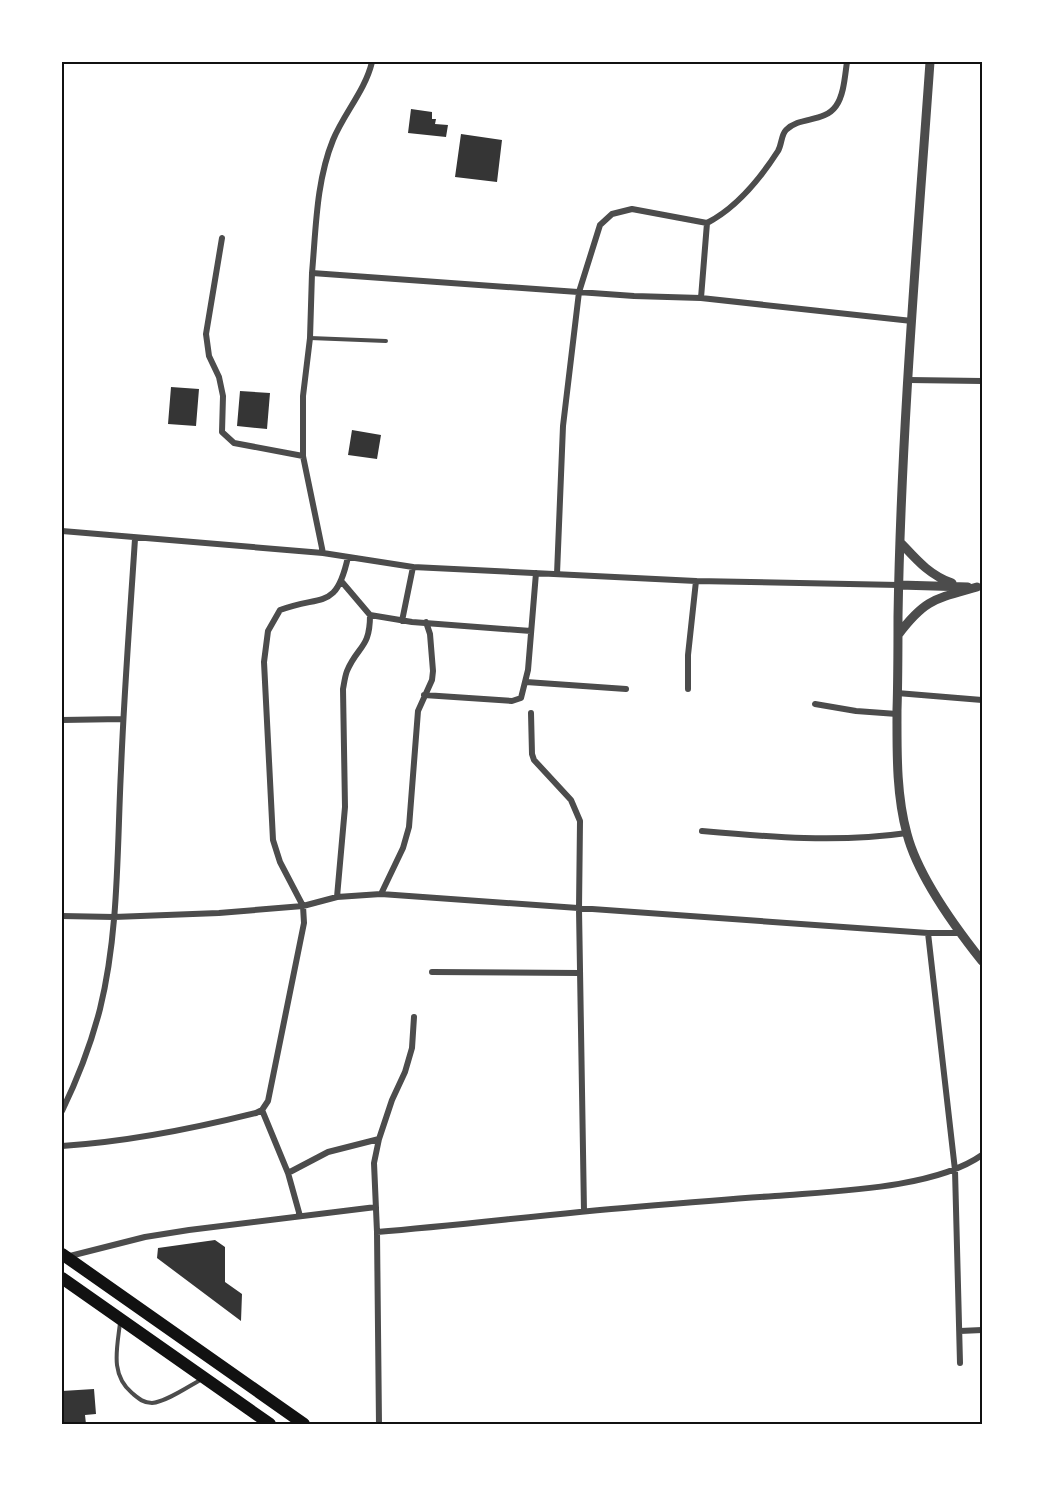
<svg xmlns="http://www.w3.org/2000/svg" width="1044" height="1486" viewBox="0 0 1044 1486" font-family="'IBM Plex Sans',sans-serif">
	<style>
		.building { fill: #353535 }
		.lines { fill: none; stroke-linecap: round; stroke-linejoin: round }
		.service { stroke: #4c4c4c; stroke-width: 4 }
		.minor { stroke: #4c4c4c; stroke-width: 6 }
		.tertiary { stroke: #4c4c4c; stroke-width: 9 }
		.primary { stroke: #111; stroke-width: 12 }
		.neatline { fill: none; stroke: #111; stroke-width: 2 }
	</style>
	<rect width="100%" height="100%" fill="#fff"/>
	<path class="building" d="M411 109 432 112V119H436L435 124 448 125 446 137 408 133Z
		M461 134 502 140 497 182 455 177Z
		M171 387 199 389 196 426 168 424Z
		M240 391 270 393 267 429 237 426Z
		M352 430 381 435 377 459 348 455Z
		M215 1240 225 1247V1282L242 1294 241 1321 157 1258 158 1248Z
		M94 1389 96 1414 85 1415 86 1424H62V1391Z"/>
	<g class="lines">
		<path class="service" d="M310 338 386 341
			M120 1323C117 1349 110 1374 132 1393 138 1398 143 1403 152 1403 166 1402 189 1386 202 1379"/>
		<path class="minor" d="M222 238 206 334 209 356 219 377 223 396 222 432 234 443 303 456
			M312 273C316 229 316 182 333 140 344 113 365 91 372 62
			M701 298 707 223C736 208 760 179 778 151 782 144 781 135 786 130 800 116 824 123 836 106 844 95 845 75 847 62
			M909 380 982 381
			M62 531 323 553 413 567 696 581 899 585
			M323 553 303 456V396L310 338 312 273 634 296 701 298 912 321
			M557 574 563 426 579 292 600 225 612 214 632 209 707 223
			M342 582 370 615 412 622 531 631
			M402 621 413 567
			M526 682 626 689
			M688 689V655L696 581
			M897 693 982 700
			M424 695 512 701 521 698 528 670 536 573
			M815 704 856 711 897 714
			M531 713 532 754 534 760 571 800 580 821 579 909 584 1211
			M62 720 123 719
			M702 831C770 837 838 843 907 833
			M381 894 403 848 409 827 418 711 432 680 433 671 430 634 426 622
			M337 897 345 807 343 689C344 684 345 676 347 671 358 645 370 649 370 615
			M62 916 114 917 219 913 303 906 337 897 381 894 928 933H960
			M928 933 955 1170 960 1363
			M432 972 580 973
			M262 1110 288 1173 300 1216
			M62 1111C78 1078 91 1044 100 1009 119 932 117 849 121 770 124 693 130 616 135 539
			M62 1146C127 1142 192 1129 256 1113L262 1110 268 1101 304 923 303 906 280 862 273 840 264 662 268 631 280 610C323 594 336 611 348 557
			M288 1173 328 1152 379 1139
			M377 1232C463 1225 549 1214 635 1207 682 1203 729 1199 775 1196 834 1191 934 1189 982 1155
			M66 1257 145 1237 189 1230 376 1207
			M960 1331 982 1330
			M379 1424 377 1232 374 1163 379 1139 392 1100 405 1072 412 1048 414 1017"/>
		<path class="tertiary" d="M930 62C917 246 901 432 898 617 898 648 898 679 897 710 897 751 896 794 907 834 918 876 955 927 982 961
			M900 542C916 559 929 575 952 583
			M899 585 968 587
			M898 635C925 599 935 599 977 587"/>
		<path class="primary" d="M62 1254 304 1424
			M62 1278 270 1424"/>
	</g>
	<rect width="1044" height="1486" fill="none" stroke="#ffffff" stroke-width="126"/>
	<rect x="63" y="63" width="918" height="1360" class="neatline"/>
</svg>
